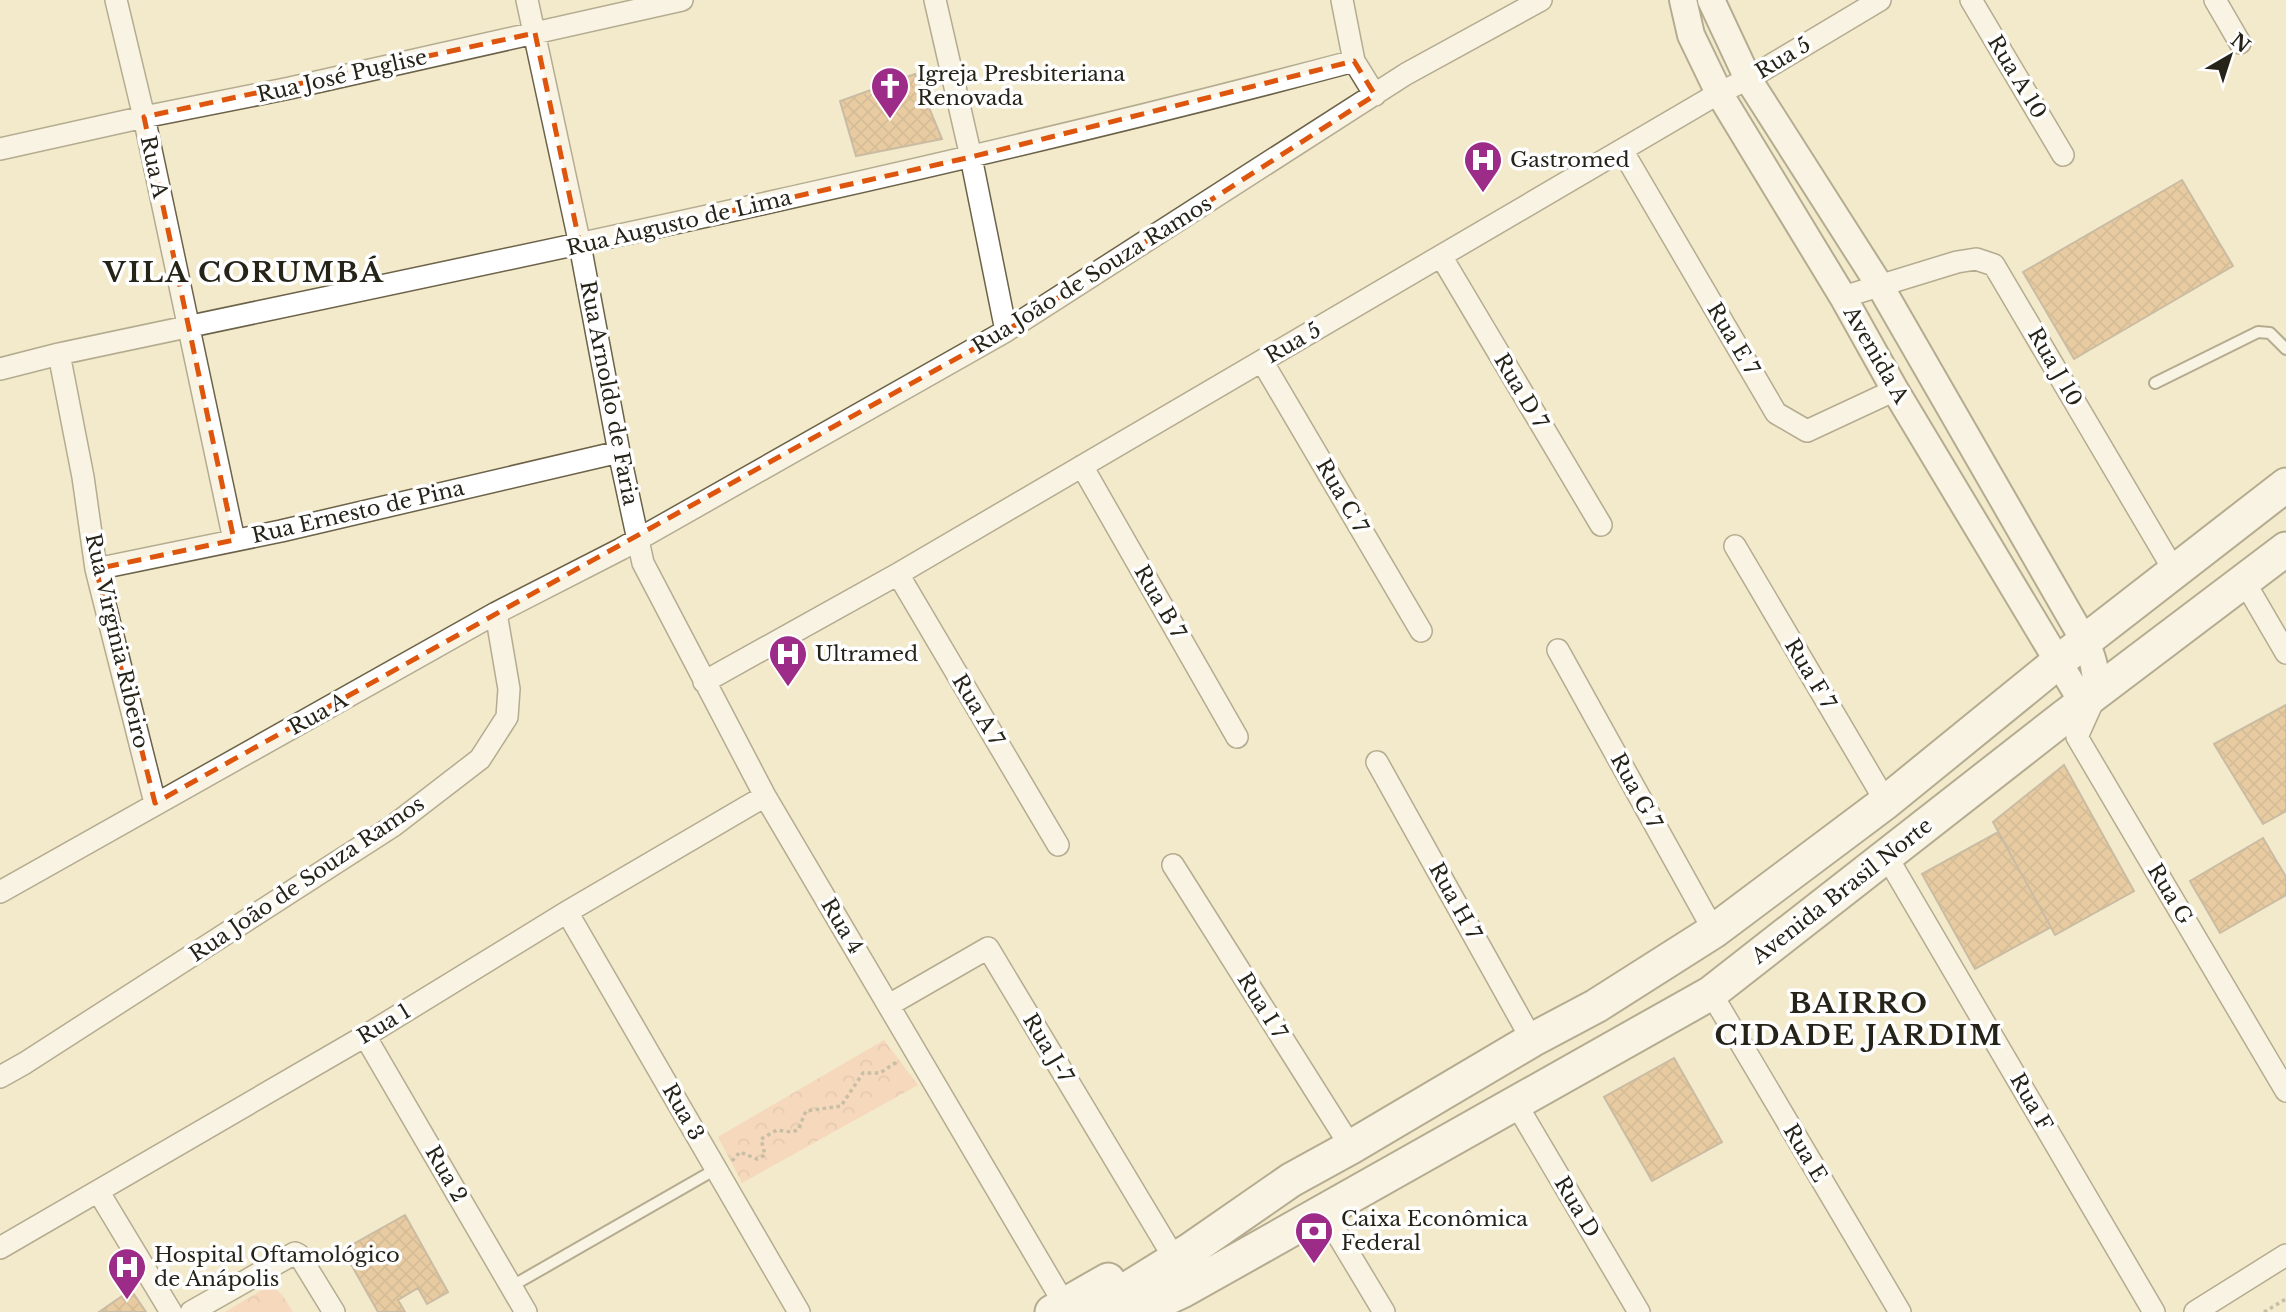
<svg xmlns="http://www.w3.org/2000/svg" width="2286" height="1312" viewBox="0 0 2286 1312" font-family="'Libre Baskerville',serif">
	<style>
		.park { fill: url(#park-crowns) }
		.building { fill: url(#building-cross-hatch); stroke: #9a856f; stroke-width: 2 }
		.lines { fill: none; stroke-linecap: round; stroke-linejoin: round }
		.service-casing { stroke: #6b6248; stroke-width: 14 }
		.minor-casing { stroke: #6b6248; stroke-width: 24 }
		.tertiary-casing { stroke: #6b6248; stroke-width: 30 }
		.primary-casing { stroke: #6b6248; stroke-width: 37 }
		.path { stroke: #918b76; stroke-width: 3.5; stroke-dasharray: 3.5 3.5; stroke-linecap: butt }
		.service { stroke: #fff; stroke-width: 10 }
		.minor { stroke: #fff; stroke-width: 21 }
		.tertiary { stroke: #fff; stroke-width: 26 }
		.primary { stroke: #fff; stroke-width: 33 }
		.marked { fill: none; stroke: #de560d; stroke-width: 5; stroke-dasharray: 14 9; stroke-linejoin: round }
		.labels { text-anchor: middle; stroke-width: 7; stroke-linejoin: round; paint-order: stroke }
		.street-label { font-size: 21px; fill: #262318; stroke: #fff }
		.poi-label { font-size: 21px; fill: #262318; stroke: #fff; text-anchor: start }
		.district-label { font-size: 28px; font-weight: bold; letter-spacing: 2px; fill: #262318; stroke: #fff }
	</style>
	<defs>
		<pattern id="park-crowns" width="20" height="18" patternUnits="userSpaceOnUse" patternTransform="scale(1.75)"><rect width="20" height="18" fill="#fbc3aa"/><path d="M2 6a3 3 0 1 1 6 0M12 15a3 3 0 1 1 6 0" fill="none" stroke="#d7a792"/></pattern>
		<pattern id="building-cross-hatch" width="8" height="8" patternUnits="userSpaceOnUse" patternTransform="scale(1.75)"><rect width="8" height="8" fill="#dca76b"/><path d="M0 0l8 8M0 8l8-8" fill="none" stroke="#b28857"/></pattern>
	</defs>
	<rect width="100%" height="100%" fill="#f3eacc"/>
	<path class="park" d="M884 1040 918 1085 742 1183 718 1137Z
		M267 1287C281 1288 286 1301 293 1312H225Z"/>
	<path class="building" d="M915 74 942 139 856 156 840 101Z
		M2182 180 2233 266 2074 359 2023 272Z
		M2286 705V811L2263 824 2214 744Z
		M2064 765 2134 891 2055 935 1993 822Z
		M1998 832 2051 927 1975 969 1922 874Z
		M2263 838 2286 877V895L2220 933 2190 881Z
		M1674 1058 1722 1142 1652 1181 1604 1097Z
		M405 1215 448 1292 427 1304 418 1288 398 1300 405 1312H378L343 1250Z
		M131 1290 146 1312H99Z"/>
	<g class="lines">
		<defs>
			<path id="service" d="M2155 383 2258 332 2270 333 2286 349
				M512 1286 716 1169"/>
			<path id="minor" d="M116 0 144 117 234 540
				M527 0 580 245 619 452 643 563 765 796 1065 1305
				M935 0 971 157 1006 331
				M1342 0 1354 61 1375 95
				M1971 0 2063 155
				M2215 0 2240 43
				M0 149 144 117 290 88 682 0
				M1622 150 1776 413 1807 431 1895 390
				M1441 256 1601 525
				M1843 297 1957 262 1976 259 1994 265 2175 572
				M59 354 83 477 96 569 155 803
				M1262 361 1421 631
				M0 369 59 354C492 262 926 175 1354 61
				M1082 466 1237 737
				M1735 546 1886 802
				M96 569 281 531 619 452
				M898 574 1058 845
				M2244 581 2286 653
				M1558 650 1714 931
				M704 682 898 574 1719 93 1748 79 1880 0
				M2094 699 2077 737 2286 1091
				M1377 762 1532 1040
				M1887 857 2154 1312
				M1173 865 1351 1147
				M0 892 496 613 621 549 1006 331 1406 74 1541 0
				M567 912 799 1312
				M1711 993 1900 1312
				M889 1005 988 948 1167 1246
				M365 1036 526 1312
				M0 1077 25 1063 393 826 480 759 507 717 509 689 496 613
				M1515 1102 1639 1312
				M98 1191 171 1312
				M1324 1212 1384 1312
				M0 1248 365 1036 567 912 765 796
				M191 1312 295 1253 299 1255 334 1312
				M2195 1312 2286 1255"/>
			<path id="tertiary" d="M1683 0 1691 35 1719 93 1843 297 1895 390 2083 703
				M1711 0 1748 79 1880 286 2085 642C2094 658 2097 675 2096 694"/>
			<path id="primary" d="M1052 1312 1108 1280
				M1090 1312 1190 1250 1291 1180 1351 1147 1532 1040 1596 1006 1714 931 1886 802 2058 662 2286 485
				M1137 1312 1184 1290 1711 993 2064 717 2286 549"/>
		</defs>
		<use href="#service" class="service-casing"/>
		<use href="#minor" class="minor-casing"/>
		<use href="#tertiary" class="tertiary-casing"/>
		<use href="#primary" class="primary-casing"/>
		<path class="path" d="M732 1161 740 1152 757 1159 765 1155 761 1139 777 1130 791 1132 798 1130 806 1111 841 1106 863 1073H880L898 1061
			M2264 1312 2286 1299"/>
		<use href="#service" class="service"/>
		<use href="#minor" class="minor"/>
		<use href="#tertiary" class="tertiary"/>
		<use href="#primary" class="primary"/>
	</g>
	<path d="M0 0H2286V1312H0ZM535 33 580 245 971 157 1354 61 1375 95 1006 331 155 803 96 569 234 540 144 117Z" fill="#f3eacc" fill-opacity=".55" fill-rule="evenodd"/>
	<path class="marked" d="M535 33 580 245 971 157 1354 61 1375 95 1006 331 155 803 96 569 234 540 144 117Z"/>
	<defs>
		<symbol id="church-pin" viewBox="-11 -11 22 30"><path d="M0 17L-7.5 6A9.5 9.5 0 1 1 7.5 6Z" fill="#9d2b88" stroke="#fff"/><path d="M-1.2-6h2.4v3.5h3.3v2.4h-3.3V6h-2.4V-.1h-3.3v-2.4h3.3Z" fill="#fff"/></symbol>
		<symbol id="hospital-pin" viewBox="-11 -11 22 30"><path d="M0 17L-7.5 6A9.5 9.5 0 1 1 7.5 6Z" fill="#9d2b88" stroke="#fff"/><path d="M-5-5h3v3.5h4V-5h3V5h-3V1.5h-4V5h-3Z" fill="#fff"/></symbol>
		<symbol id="bank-pin" viewBox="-11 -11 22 30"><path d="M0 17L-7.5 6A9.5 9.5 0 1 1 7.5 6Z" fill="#9d2b88" stroke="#fff"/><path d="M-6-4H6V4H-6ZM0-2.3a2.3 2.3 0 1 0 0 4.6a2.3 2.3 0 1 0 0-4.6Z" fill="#fff"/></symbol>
	</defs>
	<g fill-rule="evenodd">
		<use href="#church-pin" x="868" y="64" width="44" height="60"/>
		<use href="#hospital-pin" x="1461" y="138" width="44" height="60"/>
		<use href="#hospital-pin" x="766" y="632" width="44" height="60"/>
		<use href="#bank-pin" x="1292" y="1209" width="44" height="60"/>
		<use href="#hospital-pin" x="105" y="1245" width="44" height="60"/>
	</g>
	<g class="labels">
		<g class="street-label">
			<text transform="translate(1783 58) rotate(-31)" y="7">Rua 5</text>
			<text transform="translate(342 76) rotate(-13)" y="7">Rua José Puglise</text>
			<text transform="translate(2017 77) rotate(59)" y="7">Rua A 10</text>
			<text transform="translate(154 167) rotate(78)" y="7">Rua A</text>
			<text transform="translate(679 223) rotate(-13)" y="7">Rua Augusto de Lima</text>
			<text transform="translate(1092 275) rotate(-32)" y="7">Rua João de Souza Ramos</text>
			<text transform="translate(1733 339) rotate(59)" y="7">Rua E 7</text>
			<text transform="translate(1293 343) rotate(-30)" y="7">Rua 5</text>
			<text transform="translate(1876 355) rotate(60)" y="7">Avenida A</text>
			<text transform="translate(2055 367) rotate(60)" y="7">Rua J 10</text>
			<text transform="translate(1521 391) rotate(59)" y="7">Rua D 7</text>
			<text transform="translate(609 393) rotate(79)" y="7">Rua Arnoldo de Faria</text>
			<text transform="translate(1342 496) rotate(60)" y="7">Rua C 7</text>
			<text transform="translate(358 512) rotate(-13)" y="7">Rua Ernesto de Pina</text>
			<text transform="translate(1160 602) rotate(60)" y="7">Rua B 7</text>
			<text transform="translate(117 641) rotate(77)" y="7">Rua Virgínia Ribeiro</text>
			<text transform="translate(1810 674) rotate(59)" y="7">Rua F 7</text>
			<text transform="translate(978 710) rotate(59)" y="7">Rua A 7</text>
			<text transform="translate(318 714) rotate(-29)" y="7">Rua A</text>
			<text transform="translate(1636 791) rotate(61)" y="7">Rua G 7</text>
			<text transform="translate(307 879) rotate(-34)" y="7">Rua João de Souza Ramos</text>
			<text transform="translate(1842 891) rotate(-38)" y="7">Avenida Brasil Norte</text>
			<text transform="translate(2170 894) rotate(59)" y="7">Rua G</text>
			<text transform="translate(1455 901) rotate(61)" y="7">Rua H 7</text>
			<text transform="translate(842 926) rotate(59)" y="7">Rua 4</text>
			<text transform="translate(1262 1006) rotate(58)" y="7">Rua I 7</text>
			<text transform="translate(384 1024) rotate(-31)" y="7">Rua 1</text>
			<text transform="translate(1048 1048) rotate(59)" y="7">Rua J-7</text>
			<text transform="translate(2031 1102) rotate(60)" y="7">Rua F</text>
			<text transform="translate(683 1112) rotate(60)" y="7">Rua 3</text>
			<text transform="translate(1805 1153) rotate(59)" y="7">Rua E</text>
			<text transform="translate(446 1174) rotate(60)" y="7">Rua 2</text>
			<text transform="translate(1577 1207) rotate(59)" y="7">Rua D</text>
		</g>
		<g class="poi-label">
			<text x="917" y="81">Igreja Presbiteriana<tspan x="917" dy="24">Renovada</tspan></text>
			<text x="1510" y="167">Gastromed</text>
			<text x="815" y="661">Ultramed</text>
			<text x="1341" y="1226">Caixa Econômica<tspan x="1341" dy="24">Federal</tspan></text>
			<text x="154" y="1262">Hospital Oftamológico<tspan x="154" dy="24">de Anápolis</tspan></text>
		</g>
		<g class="district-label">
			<text x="244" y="282">VILA CORUMBÁ</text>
			<text x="1859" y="1013">BAIRRO<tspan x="1859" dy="32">CIDADE JARDIM</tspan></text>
		</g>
	</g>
	<g transform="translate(2230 56) rotate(39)" stroke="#ffffff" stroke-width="5" paint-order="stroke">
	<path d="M0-5L12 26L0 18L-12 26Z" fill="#262318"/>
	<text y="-10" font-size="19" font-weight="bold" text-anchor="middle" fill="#262318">N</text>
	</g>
</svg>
